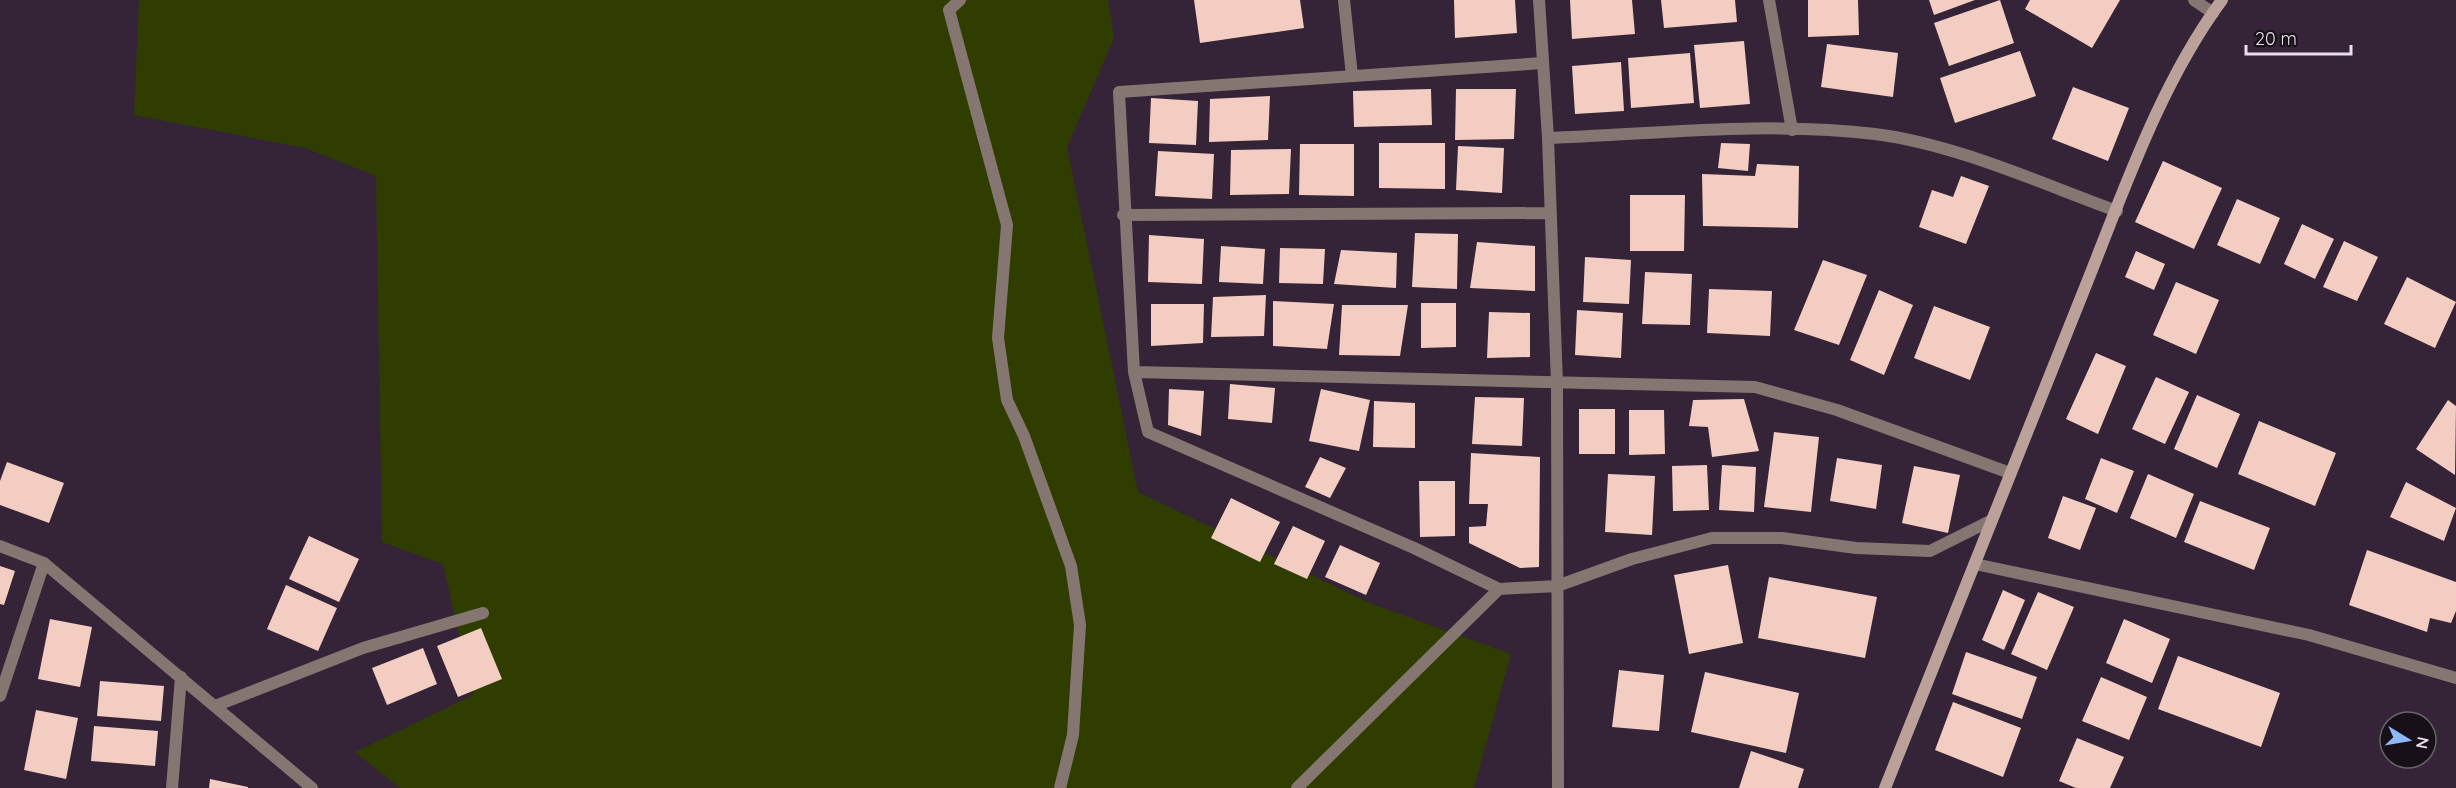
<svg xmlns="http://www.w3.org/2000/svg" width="2456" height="788" viewBox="0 0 2456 788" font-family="Quicksand,sans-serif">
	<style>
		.green { fill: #2f3e00 }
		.building { fill: #f3cdc1 }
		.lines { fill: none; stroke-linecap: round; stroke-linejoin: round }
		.street { stroke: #867671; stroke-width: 12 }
		.secondary { stroke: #baa199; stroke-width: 12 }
	</style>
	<rect width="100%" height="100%" fill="#352338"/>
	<path class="green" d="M139 0H1108L1114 38 1067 147 1138 492 1372 604 1511 654 1474 788H400L355 752 473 695 443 564 382 542 376 176 305 148 134 115Z"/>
	<path class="building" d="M1194 0H1300L1304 28 1200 43Z
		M1454 0H1515L1517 33 1455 38Z
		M1570 0H1632L1635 34 1572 39Z
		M1661 0H1735L1737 22 1664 28Z
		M1808 0H1858L1859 35 1808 37Z
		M1929 0H1975L1934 15Z
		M2000 0 2014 43 1949 66 1934 23Z
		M2030 0H2120L2092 48 2025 9Z
		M1744 41 1750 104 1700 108 1694 45Z
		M1827 44 1898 53 1893 97 1821 87Z
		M2020 51 2036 96 1955 123 1940 78Z
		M1690 53 1694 103 1631 108 1628 58Z
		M1621 62 1624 111 1575 114 1572 66Z
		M2073 87 2129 108 2108 161 2052 139Z
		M1431 89 1432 125 1354 127 1353 91Z
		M1456 89H1516L1514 139 1455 140Z
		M1270 96 1268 140 1209 142 1210 99Z
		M1151 98 1198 101 1196 145 1149 143Z
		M1379 143H1445V189L1379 188Z
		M1721 143 1750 144 1748 171 1718 168Z
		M1300 144H1354V196L1299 195Z
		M1458 146 1504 148 1502 193 1456 190Z
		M1291 149 1289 194 1230 195 1231 150Z
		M1158 151 1214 154 1212 199 1155 196Z
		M2163 161 2222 188 2194 249 2135 222Z
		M1757 164 1799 166 1798 228 1703 226 1702 174 1755 176Z
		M1961 176 1989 186 1966 244 1919 227 1932 190 1953 197Z
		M1630 195H1685L1684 251H1630Z
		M2237 199 2280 218 2260 264 2217 245Z
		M2302 224 2334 239 2315 279 2284 264Z
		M1415 233 1458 234 1457 289 1412 287Z
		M1149 235 1204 239 1202 284 1148 282Z
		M2344 241 2378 257 2357 301 2323 287Z
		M1477 242 1535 246V291L1470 288Z
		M1221 246 1265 249 1263 284 1219 282Z
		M1280 248 1325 249 1323 284 1279 283Z
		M1341 250 1397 253 1396 288 1334 284Z
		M2136 251 2165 264 2154 290 2125 277Z
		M1585 257 1631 260 1629 304 1583 302Z
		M1823 260 1867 275 1839 345 1794 330Z
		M1645 272 1692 274 1690 325 1642 324Z
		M2407 277 2456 302 2435 348 2384 324Z
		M2176 282 2219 300 2196 354 2153 335Z
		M1709 289 1772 291 1770 336 1707 333Z
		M1879 290 1913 305 1884 375 1850 360Z
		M1266 295 1264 336 1211 337 1213 297Z
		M1273 301 1334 304 1327 349 1273 346Z
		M1421 303H1456V347L1421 348Z
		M1151 304H1204L1203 343 1151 346Z
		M1342 305H1408L1400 356 1339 355Z
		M1934 306 1990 327 1970 380 1914 358Z
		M1577 310 1623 313 1621 358 1575 355Z
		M1489 312 1530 313V357L1487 358Z
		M2096 353 2126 366 2098 434 2066 419Z
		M2156 377 2189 392 2165 444 2132 429Z
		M1230 384 1275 388 1272 423 1228 419Z
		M1169 389 1204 391 1201 436 1168 425Z
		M1321 389 1370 400 1359 451 1309 441Z
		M2197 395 2240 414 2217 468 2174 449Z
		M1475 397 1524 398 1522 446 1472 444Z
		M1744 399 1759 451 1712 457 1708 427 1689 426 1693 400Z
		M2448 400 2456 406 2455 475 2416 449Z
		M1374 401 1415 403V448L1373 447Z
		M1579 409H1615V454H1579Z
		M1629 410H1664L1665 454 1629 455Z
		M2259 421 2336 453 2315 506 2238 474Z
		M1774 432 1819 437 1811 512 1764 507Z
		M1471 453 1540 457 1539 567 1520 568 1469 543V527L1486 526 1488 504H1469Z
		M1320 457 1346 468 1330 498 1305 487Z
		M1837 458 1882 465 1876 509 1830 501Z
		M2101 458 2134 471 2117 513 2085 499Z
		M7 462 64 483 49 523 0 505V481Z
		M1707 465 1709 510 1673 511 1672 466Z
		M1722 465 1756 467 1754 512 1719 510Z
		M1914 466 1960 475 1948 533 1902 523Z
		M1608 474 1655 476 1652 535 1605 532Z
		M2148 474 2194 494 2176 538 2130 518Z
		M1419 481H1455V536L1420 537Z
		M2406 482 2456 508 2444 541 2390 517Z
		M2063 496 2096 508 2080 550 2048 538Z
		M1231 498 1280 522 1260 562 1211 538Z
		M2200 501 2270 528 2254 570 2184 542Z
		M1293 526 1325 541 1307 579 1274 564Z
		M309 536 359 559 339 602 289 579Z
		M1340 545 1380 563 1366 595 1325 577Z
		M2367 550 2456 582V611L2451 623 2430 618 2427 632 2349 605Z
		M1728 565 1743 643 1689 654 1674 575Z
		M0 566 15 571 4 605 0 604Z
		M1769 577 1877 597 1865 658 1758 638Z
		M286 585 337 608 318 651 267 629Z
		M2003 590 2025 600 2004 650 1982 640Z
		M2038 592 2074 607 2047 670 2011 654Z
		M50 619 92 627 80 687 38 679Z
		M2124 619 2170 639 2152 683 2106 663Z
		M481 628 502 679 458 697 437 646Z
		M423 648 437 684 387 705 372 668Z
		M1966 652 2037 677 2022 719 1952 694Z
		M2178 656 2280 693 2261 747 2158 709Z
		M1619 670 1664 675 1659 731 1612 727Z
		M1705 672 1799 693 1786 753 1691 732Z
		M2101 677 2147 697 2129 740 2082 721Z
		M100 681 164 686 161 721 97 716Z
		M1953 702 2021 728 2003 777 1935 750Z
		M36 710 78 718 66 779 24 770Z
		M94 726 158 731 155 766 91 761Z
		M2077 738 2124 757 2110 788H2076L2059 781Z
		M1751 751 1804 769 1798 788H1739Z
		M210 779 248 787V788H209Z"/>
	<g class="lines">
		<path class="street" d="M960 0 949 10 1007 225 998 338 1007 400 1024 436 1071 566 1080 625 1073 735 1060 788
			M1344 0 1352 76
			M1539 0 1548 138 1557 384 1558 788
			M1769 0 1792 130
			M2194 0 2213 13
			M1543 63 1119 92 1134 372 1148 432 1414 548 1499 589 1557 586 1632 559 1712 538H1782L1856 548 1930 551 1992 520
			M1548 138C1656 134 1767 121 1875 134 1955 144 2040 183 2117 211
			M1123 215 1551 213
			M1134 372 1755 387 1837 410 2010 473
			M0 546 44 563 312 788
			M1975 564 2309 635 2456 678
			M0 696 44 563
			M215 706 363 648 483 613
			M172 788 181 677
			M1297 788 1499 589"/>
		<path class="secondary" d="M1885 788C1951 624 2016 459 2082 295 2122 196 2159 85 2222 0"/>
	</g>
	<g transform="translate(2408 740) rotate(101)"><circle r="28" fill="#181019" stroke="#6c626e" stroke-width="1.5"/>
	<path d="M0-4.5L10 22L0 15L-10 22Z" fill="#8cb9fc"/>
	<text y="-9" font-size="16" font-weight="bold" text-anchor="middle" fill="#ebdeed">N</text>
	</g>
	<path d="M2246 45v9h105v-9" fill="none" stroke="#ebdeed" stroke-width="3"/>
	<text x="2255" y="45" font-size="18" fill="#ebdeed" stroke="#181019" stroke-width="4.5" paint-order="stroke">20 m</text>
</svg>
